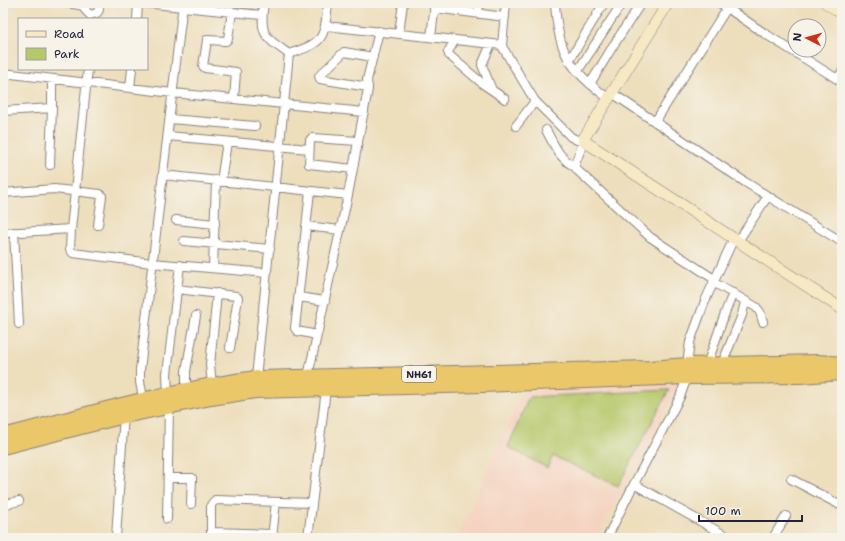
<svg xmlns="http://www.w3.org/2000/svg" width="845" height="541" viewBox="0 0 845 541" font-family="'Shantell Sans',sans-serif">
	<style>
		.built { fill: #f5d3c1 }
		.green { fill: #b6c86b; stroke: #6c7553 }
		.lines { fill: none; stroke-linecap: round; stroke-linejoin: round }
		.street-casing { stroke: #88807c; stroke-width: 10 }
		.secondary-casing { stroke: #88807c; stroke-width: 12 }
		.highway-casing { stroke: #88807c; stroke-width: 16 }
		.street { stroke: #fff; stroke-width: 8 }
		.secondary { stroke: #f7e9c3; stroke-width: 11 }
		.highway { stroke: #eac769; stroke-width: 14 }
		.labels { text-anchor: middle; stroke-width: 3.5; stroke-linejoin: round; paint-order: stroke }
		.shield { fill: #f7f3e8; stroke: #62616f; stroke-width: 1 }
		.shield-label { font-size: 10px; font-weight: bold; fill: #22223b }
	</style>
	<rect width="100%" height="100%" fill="#f7f3e8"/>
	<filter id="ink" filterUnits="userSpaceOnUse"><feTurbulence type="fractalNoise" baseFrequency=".025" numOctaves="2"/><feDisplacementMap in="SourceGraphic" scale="8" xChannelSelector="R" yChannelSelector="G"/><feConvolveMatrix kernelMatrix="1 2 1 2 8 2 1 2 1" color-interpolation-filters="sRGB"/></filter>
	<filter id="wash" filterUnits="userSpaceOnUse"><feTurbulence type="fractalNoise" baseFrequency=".012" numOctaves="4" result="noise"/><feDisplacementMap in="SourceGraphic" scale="16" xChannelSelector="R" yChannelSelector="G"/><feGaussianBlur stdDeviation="0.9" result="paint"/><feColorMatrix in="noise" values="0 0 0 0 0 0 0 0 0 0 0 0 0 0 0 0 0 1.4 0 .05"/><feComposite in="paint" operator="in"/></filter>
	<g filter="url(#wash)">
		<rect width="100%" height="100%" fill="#eddebc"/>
		<path class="built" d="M680 383 597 538H457L523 391Z"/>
		<path class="green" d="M669 390 618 486 553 456 547 468 508 447 529 397Z"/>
	</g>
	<g filter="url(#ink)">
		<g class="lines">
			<defs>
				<path id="street" d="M67 3 85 6
					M86 3 85 10 90 15 97 13 99 10 98 3
					M144 3 262 15
					M264 3C259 35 265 37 289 54L284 104 364 112
					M506 3 502 45 503 48 535 101 571 137 577 140 584 141 575 164 577 170 650 237 714 279
					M555 3C558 53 569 69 608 98
					M720 3 764 33 842 82
					M434 8 505 17
					M232 12 228 39 226 41 207 40 203 66 205 68 236 72 234 99
					M478 14 479 3
					M137 19 138 3
					M326 26 502 45
					M399 33 403 3
					M431 37 435 4
					M455 40 448 52 449 55 483 84 505 99
					M491 44 482 65 492 90
					M289 54C325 42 324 39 328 3
					M569 61 604 3
					M577 72 622 3
					M3 73 173 93 284 104 256 378
					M837 79 842 72
					M590 84 613 46 641 3
					M368 87 320 79 319 76 344 52 373 57
					M130 88 132 69
					M612 93 745 182 842 242
					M3 111 52 108V79
					M170 119 255 126
					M655 122 727 8
					M516 126 535 101
					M546 130C555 146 558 157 575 167
					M168 136 309 149
					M50 165 52 108
					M353 169 309 164 310 140 312 138 358 141
					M163 175 348 195
					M221 181 227 142
					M310 191 295 328 297 331 317 335
					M3 193 54 189 100 194 102 196 98 225
					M176 220 215 224
					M306 226 340 230
					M71 229 70 249 73 253 152 263 267 273
					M14 232 19 324
					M3 233 71 229 88 69
					M184 241 270 249
					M738 241 768 196
					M213 268 216 180
					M713 282 756 307 760 312 763 322
					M177 289 236 296 238 298 230 348
					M299 297 325 301
					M722 364 742 315 745 302
					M707 365 725 313 733 293
					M308 376 348 195 368 89 367 80 379 31
					M212 385 210 365 217 293
					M186 391V371L196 316
					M168 395 167 374 180 265
					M144 403 140 382V370L183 3
					M168 478H192L191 504
					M791 479 842 506
					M634 484 730 538
					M3 505 19 501
					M167 519 169 407
					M211 532 273 534
					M116 538 124 414
					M211 538V505L215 500 312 503
					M272 538 276 502
					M308 538 326 389
					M607 538 634 484 680 397 687 377V365L690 342 705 301 734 238
					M773 538 786 516"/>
				<path id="secondary" d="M668 3 584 138V141L842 309
					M826 3 842 13"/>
				<path id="highway" d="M3 436C86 415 172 389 256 378L650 368 687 365 818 362 842 364
					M3 447 124 416 211 398 255 391 482 385 687 377 800 376 842 373"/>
			</defs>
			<use href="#street" class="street-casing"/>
			<use href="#secondary" class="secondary-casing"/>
			<use href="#highway" class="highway-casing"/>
			<use href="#street" class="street"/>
			<use href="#secondary" class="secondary"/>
			<use href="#highway" class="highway"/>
		</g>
	</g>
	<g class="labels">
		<rect class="shield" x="402" y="366" width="34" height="16" rx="3"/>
		<g class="shield-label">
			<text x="419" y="378">NH61</text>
		</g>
	</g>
	<rect width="845" height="541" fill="none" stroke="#f7f3e8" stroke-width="16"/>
	<rect x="18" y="18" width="130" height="52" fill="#f7f3e8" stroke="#a29fa3"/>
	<rect x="26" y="31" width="20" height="6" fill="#f7e9c3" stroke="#a29fa3"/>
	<text x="54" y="38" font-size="12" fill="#22223b">Road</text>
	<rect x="26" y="48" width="20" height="12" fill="#b6c86b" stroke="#a29fa3"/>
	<text x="54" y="58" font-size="12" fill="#22223b">Park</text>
	<g transform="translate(807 38) rotate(276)"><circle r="19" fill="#f7f3e8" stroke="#a29fa3"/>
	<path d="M0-3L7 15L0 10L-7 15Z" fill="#c8321e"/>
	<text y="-6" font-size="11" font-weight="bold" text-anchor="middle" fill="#22223b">N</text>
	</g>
	<path d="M699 515v6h103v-6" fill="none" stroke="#22223b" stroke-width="2"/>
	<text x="705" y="515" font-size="12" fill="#22223b" stroke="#f7f3e8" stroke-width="3" paint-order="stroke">100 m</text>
</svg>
